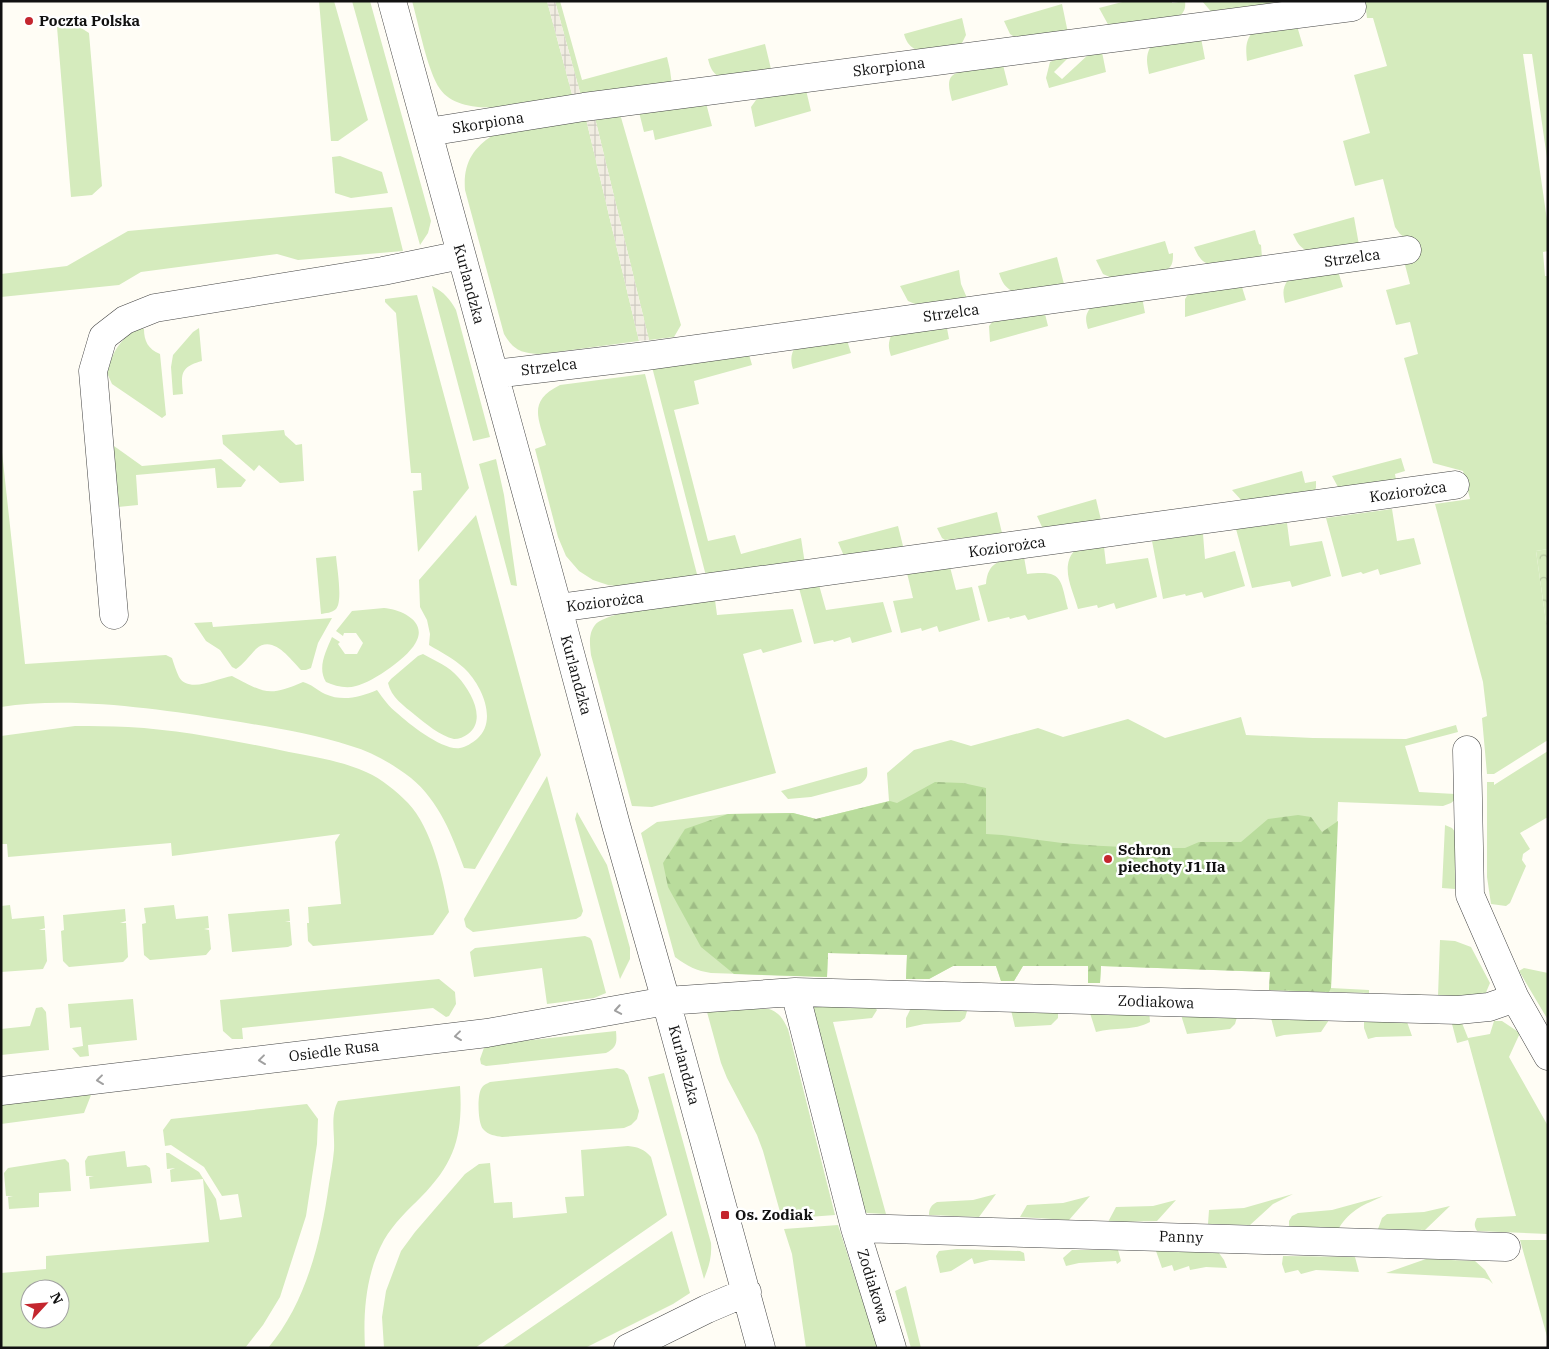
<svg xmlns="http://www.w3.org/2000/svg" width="1549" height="1349" viewBox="0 0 1549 1349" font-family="'IBM Plex Serif',serif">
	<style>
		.grass { fill: #d5ebbd; fill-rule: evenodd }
		.forest { fill: url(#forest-firs) }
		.park { fill: url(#park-crowns) }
		.plaza { fill: url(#plaza-grid) }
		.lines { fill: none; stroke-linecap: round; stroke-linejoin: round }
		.minor-casing { stroke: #444; stroke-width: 29 }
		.minor { stroke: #fff; stroke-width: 28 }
		.oneway { stroke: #a0a0a0 }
		.poi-dot { fill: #c4262e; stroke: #fff; stroke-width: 2 }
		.labels { text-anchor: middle; stroke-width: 5; stroke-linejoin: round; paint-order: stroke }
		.poi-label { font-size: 15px; font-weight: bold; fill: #111; stroke: #fff; text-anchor: start }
		.street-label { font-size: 15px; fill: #111; stroke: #fff }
	</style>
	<defs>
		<pattern id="forest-firs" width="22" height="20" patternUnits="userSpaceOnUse" patternTransform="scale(1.25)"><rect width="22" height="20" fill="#b9dc9c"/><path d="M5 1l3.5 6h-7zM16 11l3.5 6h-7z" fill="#9ebc85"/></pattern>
		<pattern id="park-crowns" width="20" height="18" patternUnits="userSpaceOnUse" patternTransform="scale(1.25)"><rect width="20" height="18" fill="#d5ebbd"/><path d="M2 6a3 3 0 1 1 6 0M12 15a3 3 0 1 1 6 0" fill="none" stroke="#b6c8a1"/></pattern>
		<pattern id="plaza-grid" width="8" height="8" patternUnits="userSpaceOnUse" patternTransform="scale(1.25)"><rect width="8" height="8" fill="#f1ede2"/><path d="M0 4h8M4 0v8" fill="none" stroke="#cecac1"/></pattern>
	</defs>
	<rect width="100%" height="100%" fill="#fffdf5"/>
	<path class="grass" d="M319 1H334L368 120 338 141H331Z
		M352 1H370L431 221 428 233 420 245Z
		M412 1H547L573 98C540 102 463 122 440 89 427 70 419 25 412 1Z
		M555 1H560L582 80 667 57 670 70 672 85 581 96Z
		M1126 1H1172V3L1185 1C1186 9 1184 13 1177 18L1110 28 1099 8Z
		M1202 1H1280L1214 15Z
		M1365 1H1548V165L1532 54H1523L1548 227V251L1543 252 1545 276H1548V549L1536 551 1548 636V740L1494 774H1487L1482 718 1487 716 1483 682 1435 504 1470 499 1463 471 1433 463 1404 358 1418 354 1410 322 1396 325 1386 290 1410 284 1404 261 1412 243 1400 234 1395 227 1383 179 1355 186 1343 141 1370 133 1354 75 1387 66 1373 18H1367Z
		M1062 4 1068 33 1016 38 1010 34 1004 21Z
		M962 18 966 35 960 47C940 50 911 61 904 34Z
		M78 26 89 33 102 186 92 195 71 197 57 27Z
		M1297 26 1303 46 1247 61C1246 50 1245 43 1251 34Z
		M1201 38 1205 59 1149 74C1147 63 1145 56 1151 46Z
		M765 44 771 69 718 76C712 72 710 67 708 59Z
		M1102 52 1106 72 1049 88 1046 78 1050 62 1057 59 1070 56 1054 72 1062 79 1089 54Z
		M1003 65 1008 85 952 101C950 93 947 83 951 77 958 68 991 66 1003 65Z
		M806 90 811 111 755 127 751 107 756 100 763 96Z
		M706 103 712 126 655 140 653 130 644 132 639 112Z
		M620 114 681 325 674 337 649 340 595 118Z
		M586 119 639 341 541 354C522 353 514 351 504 334L465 190C463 164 472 149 493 135Z
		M340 156 382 172 388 193 351 198 335 193 332 157Z
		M392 207 403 251 298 260 277 254 141 272 119 285 1 297V274L67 266 128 231Z
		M1354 217 1359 245C1346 247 1317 254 1306 250 1299 247 1296 240 1293 234Z
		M1255 230 1259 244 1261 245 1262 258 1211 265C1201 262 1198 256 1194 247Z
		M1165 241 1169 254 1173 253C1173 262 1173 267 1164 271L1112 278 1103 274 1096 260Z
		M1057 257 1064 284 1014 292C1005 288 1002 282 999 273Z
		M959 270 961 284 967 298 915 304 908 301 900 286Z
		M1338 271 1343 287 1285 303C1283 294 1282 288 1288 280Z
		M1241 284 1246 300 1185 317V299L1189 293Z
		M432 286C444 292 450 299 456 310L490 437 473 441Z
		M417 295 469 488 418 552 413 491 422 490 421 473H411L396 313 385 302V299Z
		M1142 297 1145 313 1088 329C1085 319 1085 314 1092 306Z
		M1044 310 1048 326 990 342 989 326 994 320Z
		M946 323 949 339 891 356C888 347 888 342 892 334Z
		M139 327 144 329C144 341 148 349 160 354L166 415 162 418 112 384 107 373C113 350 120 340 139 327Z
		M199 328 202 361C180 367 181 374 183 394L173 395 171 367 173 355 193 332Z
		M846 337 851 353 793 369C790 359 791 354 796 345Z
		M748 351 752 365 694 381 699 404 674 410 708 541 735 535 741 554 801 538 805 564 706 576 651 363Z
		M645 374 698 578 624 587 608 585 593 580 579 571 566 556 558 537 535 449 546 445C538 417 528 401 560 385Z
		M284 430 285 435 296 445 302 444 304 481 280 483 259 465 254 471 223 444 222 435Z
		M1 443 25 664 166 655 172 658C174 664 176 671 179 677 189 694 218 678 232 676 265 693 268 697 303 682 311 684 317 690 325 694 343 702 360 697 377 690 383 698 389 707 397 713 409 724 443 751 460 748 466 747 472 743 477 739 498 721 482 685 464 668 454 659 441 652 429 645L430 634 427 620 420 607 419 580 476 515 541 755 475 869 464 868C452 835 439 801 411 778 393 764 372 752 351 746 311 733 269 727 228 720 158 709 71 696 1 707Z
		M114 446 142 466 221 459 246 480 241 487 217 488 215 468 136 475 138 505 118 507 109 447Z
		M1401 458 1405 471 1395 474 1396 480 1342 488 1338 487 1332 476Z
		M496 459 504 495 517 586 511 585 479 464Z
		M1302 471 1305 483 1316 481V488L1312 494 1243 502 1232 490Z
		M1096 499 1102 524 1048 530 1042 527 1037 516Z
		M1392 509 1397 541 1414 538 1421 564 1380 575 1378 569 1363 574 1361 572 1342 577 1326 518Z
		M997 512 1002 533 945 540 942 538 937 528Z
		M1287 523 1290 546 1322 541 1331 576 1292 587 1290 581 1252 588 1236 529Z
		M898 526 904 550 844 556 838 542Z
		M1203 534 1205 559 1235 551 1245 586 1204 598 1202 592 1186 596 1185 594 1163 599 1152 541Z
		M1104 547 1106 564 1148 558 1157 597 1116 609 1114 603 1098 608 1097 605 1078 609C1073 590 1060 568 1074 551Z
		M336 556C337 568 343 601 336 609 332 613 326 613 321 614L316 558Z
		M1024 557 1027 574C1063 570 1060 578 1068 609L1028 620 1025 615 1010 619 1009 617 988 622 978 586 986 584C988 559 1004 560 1024 557Z
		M950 567 956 590 972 587 980 620 939 632 937 626 922 631 921 628 901 633 893 601 913 598 907 573Z
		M819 585 826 610 883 602 892 632 852 643 850 637 834 642 833 640 814 644 799 588Z
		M715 600 717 615 793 609 802 642 763 653 761 649 743 654 776 773 652 807 632 806 591 655C590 645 588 634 595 625 609 609 690 603 715 600Z
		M384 608C399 609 426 620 417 640 411 656 373 682 356 686 346 689 335 686 326 682 317 668 326 651 332 637L340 642 338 644 345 654H357L363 643 356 633H344L343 636 336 631 352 611Z
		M332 618 318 643 311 668 306 670H301C290 659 273 634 256 649 249 656 244 664 236 669L232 667 220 650 206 641 194 623 212 622 213 627Z
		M423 654C435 661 449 666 458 677 471 691 487 720 468 734 464 737 459 739 454 739 440 736 425 723 415 715 404 706 391 697 388 683L391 679 418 656Z
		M1241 717 1246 735 1313 738 1406 739 1456 725 1458 732 1405 746 1419 792 1455 794 1457 798 1451 803 1443 806 1338 802 1331 988 1369 990V993L1269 990 1270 972 1101 966 1100 983H1088V966H1023L1014 981H1001L996 966H953L929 979H906L907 955 828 953 827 977 711 973C697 971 687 966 675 957L641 833 657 822 728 814 793 813 816 819 889 801 887 773 914 750 951 740 971 746 1038 728 1063 737 1128 719 1165 738Z
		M75 726C93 726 110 726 128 727 182 730 236 741 289 752 314 757 342 761 366 772 382 779 396 791 408 803 432 828 443 879 449 912L433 935 313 946 308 941 307 923H309L308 907 341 904 335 842 340 834 172 856 171 843 8 857 7 844H1V736Z
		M1548 751V817L1520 833 1530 849 1523 854 1522 860 1526 866 1510 903 1506 906 1491 904 1487 877V782H1494V785Z
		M867 767C868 776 867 779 860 784L811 797 788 799 781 791Z
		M547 776 583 911 581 916 576 919 473 932 466 927 464 919Z
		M577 812 607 865 630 948V959L620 979 575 819Z
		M1445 825 1452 828 1456 833 1455 889 1442 888Z
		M10 905 12 919 44 916 45 928 39 930H45L47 961 43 969 1 972V906Z
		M174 905 176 919 208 916 209 928 204 929 209 930 211 949 206 955 150 960 144 955 142 924 146 923 144 908Z
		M125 909 126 921 120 923H126L128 957 123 962 69 967 63 961 61 931 64 930 63 915Z
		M289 909 290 921 285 922H290L292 945 288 947 232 952 228 914Z
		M585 936 590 938 592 941 606 993 594 998 547 1004 542 968 474 977 470 952 475 948Z
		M1440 940 1455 941 1471 947 1490 983 1484 997 1410 1002 1407 994 1438 996Z
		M1524 968 1548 973V1020L1519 971Z
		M439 979 455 992 456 1004 449 1016 446 1017 433 1008 242 1028 243 1039H232L223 1031 220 1000Z
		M133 999 137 1040 88 1045 89 1056 80 1057 72 1048 83 1046 81 1027 70 1028 68 1004Z
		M870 1001 877 1010 872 1018 833 1022 886 1214 867 1213 861 1210 810 1010 814 1004Z
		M967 1003V1011L965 1018 960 1022 924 1024 906 1028V1018L911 1008Z
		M1058 1006V1018L1051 1025 1015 1027 1011 1010Z
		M42 1007 46 1012 49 1050 1 1055V1029L30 1026 36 1008Z
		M717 1009H769C780 1013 783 1019 788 1029L835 1215 782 1219 763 1151 757 1135 727 1078 721 1063 707 1012Z
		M1149 1010 1150 1022C1134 1031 1115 1027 1096 1032L1090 1013Z
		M1270 1014 1329 1020 1321 1032 1284 1035 1276 1037Z
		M1181 1015 1237 1017 1235 1024 1230 1029 1187 1034Z
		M1456 1018H1460L1468 1038 1490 1034 1494 1021H1502L1520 1033 1509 1057 1548 1126V1234L1477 1231C1474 1226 1474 1223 1477 1218L1516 1216 1468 1040 1457 1043 1452 1024Z
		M1406 1019 1412 1036 1376 1037 1368 1039 1364 1028V1021Z
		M616 1031C617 1043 617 1047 606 1053L486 1066 481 1064 480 1059 485 1045Z
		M617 1068 624 1070 628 1075 639 1111 637 1119 631 1125 624 1128 502 1137C496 1136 488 1135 483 1129 478 1123 477 1097 481 1089 483 1085 486 1084 490 1082Z
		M664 1073 711 1243C712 1257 709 1266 704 1279L648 1077Z
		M460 1086C463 1133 456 1162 421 1197 408 1210 394 1223 384 1240 366 1273 363 1311 365 1348H268C306 1303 321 1241 329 1184 331 1173 333 1161 334 1150 335 1133 330 1116 338 1101Z
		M93 1090 84 1113 1 1124V1102Z
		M307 1104 318 1119 317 1144 306 1216 280 1297 263 1325 245 1348H1V1273L46 1269V1256L209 1242 203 1179 171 1182 170 1170 175 1168 167 1169 166 1153H169L199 1172 216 1199 220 1220 242 1217 238 1194 222 1196 204 1167 171 1145 165 1146 163 1130 171 1119ZM30 1289H60V1319H30Z
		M628 1146C638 1147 644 1149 651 1157L667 1215 475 1348H384L382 1317 386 1291 401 1251 415 1232 465 1174 479 1164 490 1163 494 1203 512 1202 513 1218 567 1213 565 1197 584 1196 581 1150Z
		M125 1151 127 1167 146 1165 150 1168 152 1183 90 1189 89 1177 94 1176H86L85 1161 88 1156Z
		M65 1159 69 1163 71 1191 39 1193V1207L9 1209 8 1197 13 1196H6L4 1173 8 1168Z
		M996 1194 979 1217 929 1215C929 1209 931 1205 937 1202L973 1200Z
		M1293 1194 1273 1204 1250 1225 1208 1224 1209 1210 1244 1208Z
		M1090 1196 1069 1220 1020 1217 1027 1205 1063 1203Z
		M1383 1196C1364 1205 1351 1209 1339 1228L1289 1227V1221L1292 1216 1298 1213 1332 1210Z
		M1176 1200 1157 1221 1108 1222 1116 1207 1153 1206Z
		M1450 1206 1425 1230 1378 1229 1382 1218 1387 1214 1424 1212Z
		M838 1225 878 1348H806L792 1254 784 1229Z
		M672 1231 690 1293 673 1304 585 1348H501Z
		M1520 1240H1548V1340Z
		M957 1249 1020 1251 1024 1253 1025 1261 990 1260 974 1264 972 1258 951 1271 940 1273 936 1256 939 1251Z
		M1072 1250H1118L1121 1261 1117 1264 1116 1261 1079 1263 1066 1266 1063 1258Z
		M1156 1251 1219 1253 1224 1260 1227 1268 1206 1267 1190 1270 1189 1266 1174 1271 1172 1265 1162 1268Z
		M1283 1256 1355 1257 1359 1272 1316 1270 1301 1274 1298 1270 1285 1273 1282 1264Z
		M1426 1259 1475 1261 1485 1270 1493 1284 1489 1280 1484 1278 1386 1273Z
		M906 1286 921 1348H911L895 1291Z"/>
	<path class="forest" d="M935 782 963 783 986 788V834C1012 835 1037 840 1062 843 1103 847 1145 848 1185 848L1199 842H1241L1268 819 1298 815 1311 817 1322 832 1338 821 1331 988 1329 992 1269 990 1270 972 1101 966 1100 983H1088V966H1023L1014 981H1001L996 966H953L929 979H906L907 955 828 953 827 977 734 974 701 947 668 887 663 863 685 829 728 814 793 813 816 819 890 801 897 803Z"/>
	<path class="park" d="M1548 549V636L1536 551Z"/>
	<path class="plaza" d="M547 1H555L581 96 573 98Z
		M595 118 649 340 639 341 586 119Z"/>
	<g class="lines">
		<defs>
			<path id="minor" d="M392 1 558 608 616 825 666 1001 761 1348
				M428 132 584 107 1352 7
				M494 374 646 356 1407 250
				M558 608 1455 485
				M114 615 93 371 103 337 125 320 155 308 383 271 461 255
				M1467 750 1470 895 1515 998 1548 1056
				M795 992 855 1228 892 1348
				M1 1091 487 1033 666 1001 795 992 1458 1010 1489 1007 1515 998
				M855 1228 1506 1247
				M628 1348 707 1309 747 1292"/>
		</defs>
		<use href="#minor" class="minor-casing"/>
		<use href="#minor" class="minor"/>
	</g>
	<defs><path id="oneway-chevron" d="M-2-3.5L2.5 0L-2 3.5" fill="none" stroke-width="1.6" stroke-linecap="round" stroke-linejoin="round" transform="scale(1.25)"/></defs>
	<g class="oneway">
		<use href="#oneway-chevron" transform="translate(618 1010) rotate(170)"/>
		<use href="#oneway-chevron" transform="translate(458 1036) rotate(173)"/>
		<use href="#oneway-chevron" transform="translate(262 1060) rotate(173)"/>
		<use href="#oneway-chevron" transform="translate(100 1080) rotate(173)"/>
	</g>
	<g class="poi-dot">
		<circle cx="29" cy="21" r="5"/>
		<circle cx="1108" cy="859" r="5"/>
		<rect x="720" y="1210" width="10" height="10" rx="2.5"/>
	</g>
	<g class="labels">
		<g class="poi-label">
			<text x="39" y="26">Poczta Polska</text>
			<text x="1118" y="855">Schron<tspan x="1118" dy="17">piechoty J1 IIa</tspan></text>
			<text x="735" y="1220">Os. Zodiak</text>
		</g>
		<g class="street-label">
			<text transform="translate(889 67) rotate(-7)" y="5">Skorpiona</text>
			<text transform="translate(488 123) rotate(-9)" y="5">Skorpiona</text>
			<text transform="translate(1352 258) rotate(-8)" y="5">Strzelca</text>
			<text transform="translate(469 284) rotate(75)" y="5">Kurlandzka</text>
			<text transform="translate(951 313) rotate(-8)" y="5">Strzelca</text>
			<text transform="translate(549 367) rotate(-7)" y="5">Strzelca</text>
			<text transform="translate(1408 492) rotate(-8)" y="5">Koziorożca</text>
			<text transform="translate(1007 547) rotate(-8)" y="5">Koziorożca</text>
			<text transform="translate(605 602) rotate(-7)" y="5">Koziorożca</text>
			<text transform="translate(576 675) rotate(75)" y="5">Kurlandzka</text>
			<text transform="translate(1156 1002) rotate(2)" y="5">Zodiakowa</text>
			<text transform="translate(334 1051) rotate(-7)" y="5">Osiedle Rusa</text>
			<text transform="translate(684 1065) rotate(75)" y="5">Kurlandzka</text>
			<text transform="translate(1181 1237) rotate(2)" y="5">Panny</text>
			<text transform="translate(873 1286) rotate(73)" y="5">Zodiakowa</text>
		</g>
	</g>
	<rect width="1549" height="1349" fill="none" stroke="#111111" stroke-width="5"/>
	<g transform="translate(45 1304) rotate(64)"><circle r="24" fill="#ffffff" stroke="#a0a0a0"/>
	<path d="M0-4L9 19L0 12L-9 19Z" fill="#c4262e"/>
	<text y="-8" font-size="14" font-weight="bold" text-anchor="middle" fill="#111111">N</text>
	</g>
</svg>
